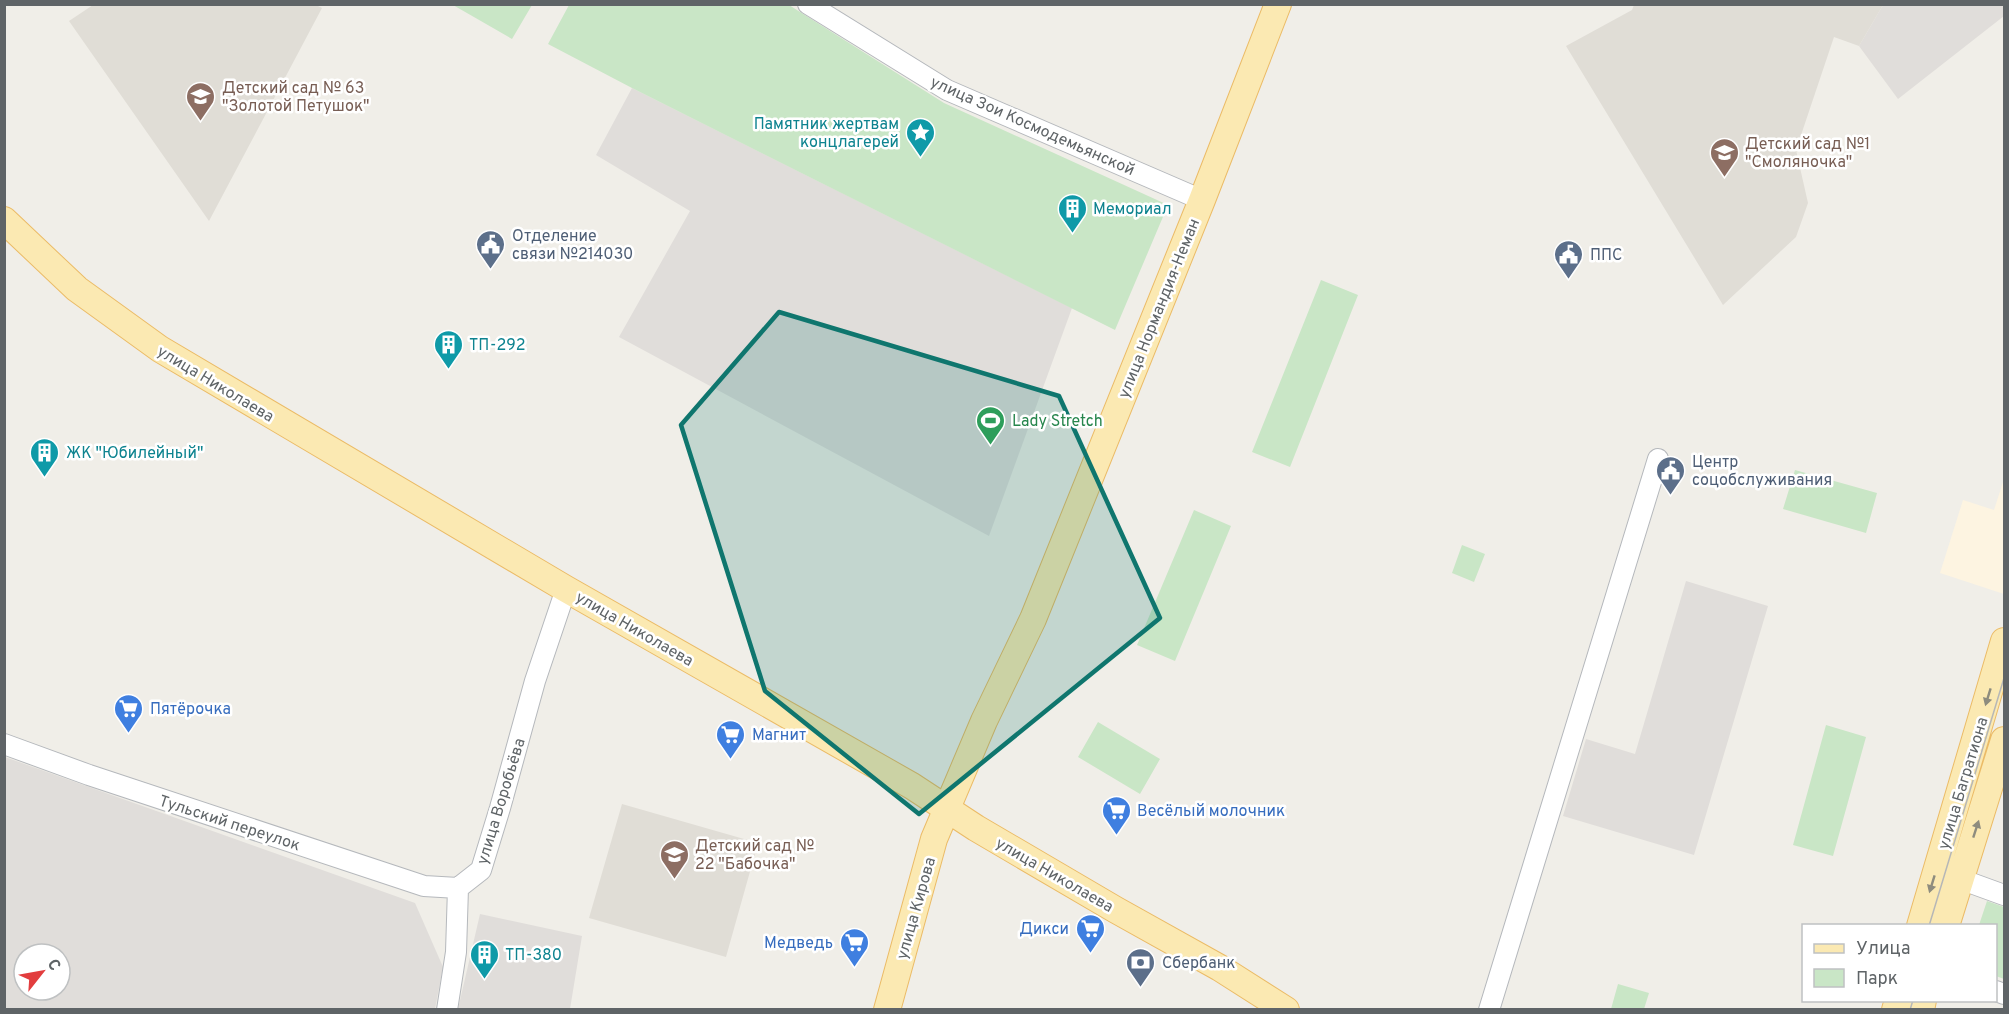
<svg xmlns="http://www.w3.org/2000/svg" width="2009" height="1014" viewBox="0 0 2009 1014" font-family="Overpass,sans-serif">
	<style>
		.commercial { fill: #fdf4e1 }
		.industrial { fill: #e0ddda; fill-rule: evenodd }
		.education { fill: #e0ddd6 }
		.green { fill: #c9e6c6 }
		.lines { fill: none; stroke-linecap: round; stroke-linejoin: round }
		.minor-casing { stroke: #b5b8bc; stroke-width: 22 }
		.major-casing { stroke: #ebbb66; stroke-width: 28 }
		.minor { stroke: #fff; stroke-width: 20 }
		.major { stroke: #fbe9b2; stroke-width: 26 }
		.tram { stroke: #b6b7b7; stroke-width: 1.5 }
		.oneway { fill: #8e8c7e }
		.marked { fill: #0f766e; fill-opacity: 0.2; stroke: #0f766e; stroke-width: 4.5; stroke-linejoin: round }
		.labels { text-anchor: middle; stroke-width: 5; stroke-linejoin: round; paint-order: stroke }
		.education-label { font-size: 16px; fill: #785e54; stroke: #fff; text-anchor: start }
		.culture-label { font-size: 16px; fill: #0d838f; stroke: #fff; text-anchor: start }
		.street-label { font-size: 16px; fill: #5f6467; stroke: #fff }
		.service-label { font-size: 16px; fill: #4e5e75; stroke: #fff; text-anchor: start }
		.leisure-label { font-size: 16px; fill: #27864d; stroke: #fff; text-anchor: start }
		.shop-label { font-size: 16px; fill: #366cbe; stroke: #fff; text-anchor: start }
	</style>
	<rect width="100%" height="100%" fill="#f0eee8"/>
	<path class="commercial" d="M2003 482H2004V594L1940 573 1963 500 1994 510Z"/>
	<path class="industrial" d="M1883 5H2004V16L1898 99 1859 46Z
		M632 88 1072 308 989 536 619 337 690 211 596 155Z
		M1686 581 1768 606 1694 855 1563 816 1586 739 1635 754Z
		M5 757 415 903 443 967 435 1009H5ZM24 954H60V990H24Z
		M480 914 582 936 570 1009H458Z"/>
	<path class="education" d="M316 5 322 8 209 221 69 21 93 5Z
		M1634 5H1883L1859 46 1834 37 1796 150 1808 203 1796 237 1723 305 1566 46 1632 10Z
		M622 804 758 843 726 957 589 918Z"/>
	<path class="green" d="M453 5H532L512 39Z
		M569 5H789L944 103 1168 205 1115 330 632 88 548 44Z
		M1321 280 1358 295 1290 467 1252 452Z
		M1795 470 1877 493 1866 533 1783 509Z
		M1194 510 1231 526 1175 661 1137 645Z
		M1462 545 1485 554 1474 582 1452 573Z
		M1098 722 1160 759 1140 794 1078 757Z
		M1826 725 1866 737 1833 856 1793 845Z
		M1987 901 2004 907V979L1996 976V926L1979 925Z
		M1618 984 1649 993 1644 1009H1611Z"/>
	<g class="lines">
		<defs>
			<path id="minor" d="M808 4 947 90 1202 200
				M4 744 89 775 424 886 458 888
				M1960 879 2004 895
				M1996 991 2004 994
				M447 1010 456 952 458 888 481 870 500 808 535 681 566 589
				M1489 1010 1658 459"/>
			<path id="major" d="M4 220 77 289 160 349 566 589 912 786 976 828 1116 910 1220 968 1286 1010
				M1920 926 2004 641
				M1946 926 2004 740
				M887 1010 934 839 984 721 1033 619 1202 200 1278 4
				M1895 1010 1898 1000
				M1921 1010 1923 1000"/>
		</defs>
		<use href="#minor" class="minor-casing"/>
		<use href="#major" class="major-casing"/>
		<use href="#minor" class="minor"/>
		<use href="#major" class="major"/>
		<path class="tram" d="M1929 926 2004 678
			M1910 1010 1913 1000"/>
	</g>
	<defs><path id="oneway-solid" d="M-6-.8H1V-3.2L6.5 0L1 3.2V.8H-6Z" transform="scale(1.5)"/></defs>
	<g class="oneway">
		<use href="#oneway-solid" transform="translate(1988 697) rotate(107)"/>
		<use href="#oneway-solid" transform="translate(1976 829) rotate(-72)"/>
		<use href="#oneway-solid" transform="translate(1932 884) rotate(107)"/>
	</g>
	<path class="marked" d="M779 312 1059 396 1160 618 919 814 765 691 681 425Z"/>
	<defs>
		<symbol id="school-pin" viewBox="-11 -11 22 30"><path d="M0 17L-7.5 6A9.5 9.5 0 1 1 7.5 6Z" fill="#8d6e63" stroke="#fff"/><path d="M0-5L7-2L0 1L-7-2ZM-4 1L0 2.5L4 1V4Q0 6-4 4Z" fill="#fff"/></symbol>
		<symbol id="sight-pin" viewBox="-11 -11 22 30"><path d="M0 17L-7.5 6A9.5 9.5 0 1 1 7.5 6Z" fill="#0f9aa8" stroke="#fff"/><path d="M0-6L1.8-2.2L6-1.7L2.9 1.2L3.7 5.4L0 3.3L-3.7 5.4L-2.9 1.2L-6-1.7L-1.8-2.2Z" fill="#fff"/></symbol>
		<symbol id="building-pin" viewBox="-11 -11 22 30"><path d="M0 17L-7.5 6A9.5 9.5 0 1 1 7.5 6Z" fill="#0f9aa8" stroke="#fff"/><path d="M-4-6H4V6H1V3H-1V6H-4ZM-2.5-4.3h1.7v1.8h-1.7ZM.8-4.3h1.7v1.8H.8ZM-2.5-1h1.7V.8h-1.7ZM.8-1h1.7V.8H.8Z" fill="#fff"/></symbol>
		<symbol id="civic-pin" viewBox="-11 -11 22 30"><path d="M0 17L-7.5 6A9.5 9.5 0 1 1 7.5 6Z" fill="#5c6f8a" stroke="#fff"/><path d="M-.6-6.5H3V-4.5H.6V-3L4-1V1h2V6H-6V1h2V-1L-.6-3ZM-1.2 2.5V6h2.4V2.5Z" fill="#fff"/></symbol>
		<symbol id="stadium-pin" viewBox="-11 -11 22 30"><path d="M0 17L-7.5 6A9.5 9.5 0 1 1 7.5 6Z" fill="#2e9e5b" stroke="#fff"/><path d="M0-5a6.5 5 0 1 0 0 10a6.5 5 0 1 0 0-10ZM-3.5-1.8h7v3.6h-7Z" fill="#fff"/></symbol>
		<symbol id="supermarket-pin" viewBox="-11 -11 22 30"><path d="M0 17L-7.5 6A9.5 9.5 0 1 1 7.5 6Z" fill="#3f7fe0" stroke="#fff"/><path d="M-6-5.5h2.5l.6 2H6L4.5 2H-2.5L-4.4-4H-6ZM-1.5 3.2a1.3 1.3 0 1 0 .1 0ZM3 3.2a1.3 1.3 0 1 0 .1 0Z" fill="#fff"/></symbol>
		<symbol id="bank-pin" viewBox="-11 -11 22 30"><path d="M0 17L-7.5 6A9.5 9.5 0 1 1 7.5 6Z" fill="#5c6f8a" stroke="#fff"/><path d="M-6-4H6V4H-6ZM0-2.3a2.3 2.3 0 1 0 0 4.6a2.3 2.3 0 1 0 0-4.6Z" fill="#fff"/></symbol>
	</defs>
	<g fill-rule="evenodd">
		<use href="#school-pin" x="184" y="80" width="33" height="45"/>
		<use href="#sight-pin" x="904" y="116" width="33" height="45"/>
		<use href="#school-pin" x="1708" y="136" width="33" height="45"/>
		<use href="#building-pin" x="1056" y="192" width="33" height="45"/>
		<use href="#civic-pin" x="474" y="228" width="33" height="45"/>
		<use href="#civic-pin" x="1552" y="238" width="33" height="45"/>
		<use href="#building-pin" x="432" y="328" width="33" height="45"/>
		<use href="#stadium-pin" x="974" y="404" width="33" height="45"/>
		<use href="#building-pin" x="28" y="436" width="33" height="45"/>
		<use href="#civic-pin" x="1654" y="454" width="33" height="45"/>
		<use href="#supermarket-pin" x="112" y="692" width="33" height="45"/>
		<use href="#supermarket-pin" x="714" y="718" width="33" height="45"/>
		<use href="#supermarket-pin" x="1100" y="794" width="33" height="45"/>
		<use href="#school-pin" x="658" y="838" width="33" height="45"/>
		<use href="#supermarket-pin" x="1074" y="912" width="33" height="45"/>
		<use href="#supermarket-pin" x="838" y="926" width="33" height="45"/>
		<use href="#building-pin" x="468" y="938" width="33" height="45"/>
		<use href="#bank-pin" x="1124" y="946" width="33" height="45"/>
	</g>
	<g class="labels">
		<g class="education-label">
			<text x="222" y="93">Детский сад № 63<tspan x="222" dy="18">"Золотой Петушок"</tspan></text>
			<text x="1745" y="149">Детский сад №1<tspan x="1745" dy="18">"Смоляночка"</tspan></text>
			<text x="695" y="851">Детский сад №<tspan x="695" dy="18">22 "Бабочка"</tspan></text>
		</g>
		<g class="culture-label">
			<text x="899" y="129" text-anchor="end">Памятник жертвам<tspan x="899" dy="18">концлагерей</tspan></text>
			<text x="1093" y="214">Мемориал</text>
			<text x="469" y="350">ТП-292</text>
			<text x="66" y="458">ЖК "Юбилейный"</text>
			<text x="505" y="960">ТП-380</text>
		</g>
		<g class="street-label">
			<text transform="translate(1033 125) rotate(24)" y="6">улица Зои Космодемьянской</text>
			<text transform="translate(1158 308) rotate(-68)" y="6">улица Нормандия-Неман</text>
			<text transform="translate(216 383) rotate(31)" y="6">улица Николаева</text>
			<text transform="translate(635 628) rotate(30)" y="6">улица Николаева</text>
			<text transform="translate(1962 783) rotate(-73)" y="6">улица Багратиона</text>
			<text transform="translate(500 801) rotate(-73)" y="6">улица Воробьёва</text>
			<text transform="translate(230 822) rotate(18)" y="6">Тульский переулок</text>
			<text transform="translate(1055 874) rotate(30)" y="6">улица Николаева</text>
			<text transform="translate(915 908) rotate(-74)" y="6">улица Кирова</text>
		</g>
		<g class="service-label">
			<text x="512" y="241">Отделение<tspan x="512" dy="18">связи №214030</tspan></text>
			<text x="1590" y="260">ППС</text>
			<text x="1692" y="467">Центр<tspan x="1692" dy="18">соцобслуживания</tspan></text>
			<text x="1162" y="968">Сбербанк</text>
		</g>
		<g class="leisure-label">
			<text x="1012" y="426">Lady Stretch</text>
		</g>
		<g class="shop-label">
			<text x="150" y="714">Пятёрочка</text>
			<text x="752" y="740">Магнит</text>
			<text x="1137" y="816">Весёлый молочник</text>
			<text x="1069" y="934" text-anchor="end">Дикси</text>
			<text x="833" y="948" text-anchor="end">Медведь</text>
		</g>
	</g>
	<rect width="2009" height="1014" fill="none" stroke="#5f6467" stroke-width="12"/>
	<rect x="1802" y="924" width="195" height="78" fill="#ffffff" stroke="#bfc1c2" stroke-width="1.5"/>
	<rect x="1814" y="944" width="30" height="9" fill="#fbe9b2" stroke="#bfc1c2" stroke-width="1.5"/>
	<text x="1856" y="954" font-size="18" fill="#5f6467">Улица</text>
	<rect x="1814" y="969" width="30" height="18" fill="#c9e6c6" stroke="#bfc1c2" stroke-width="1.5"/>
	<text x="1856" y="984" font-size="18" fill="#5f6467">Парк</text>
	<g transform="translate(42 972) rotate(59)"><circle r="28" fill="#ffffff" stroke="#bfc1c2" stroke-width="1.5"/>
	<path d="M0-4.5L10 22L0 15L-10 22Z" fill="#e23d3e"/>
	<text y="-9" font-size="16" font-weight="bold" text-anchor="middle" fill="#5f6467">С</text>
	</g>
</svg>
